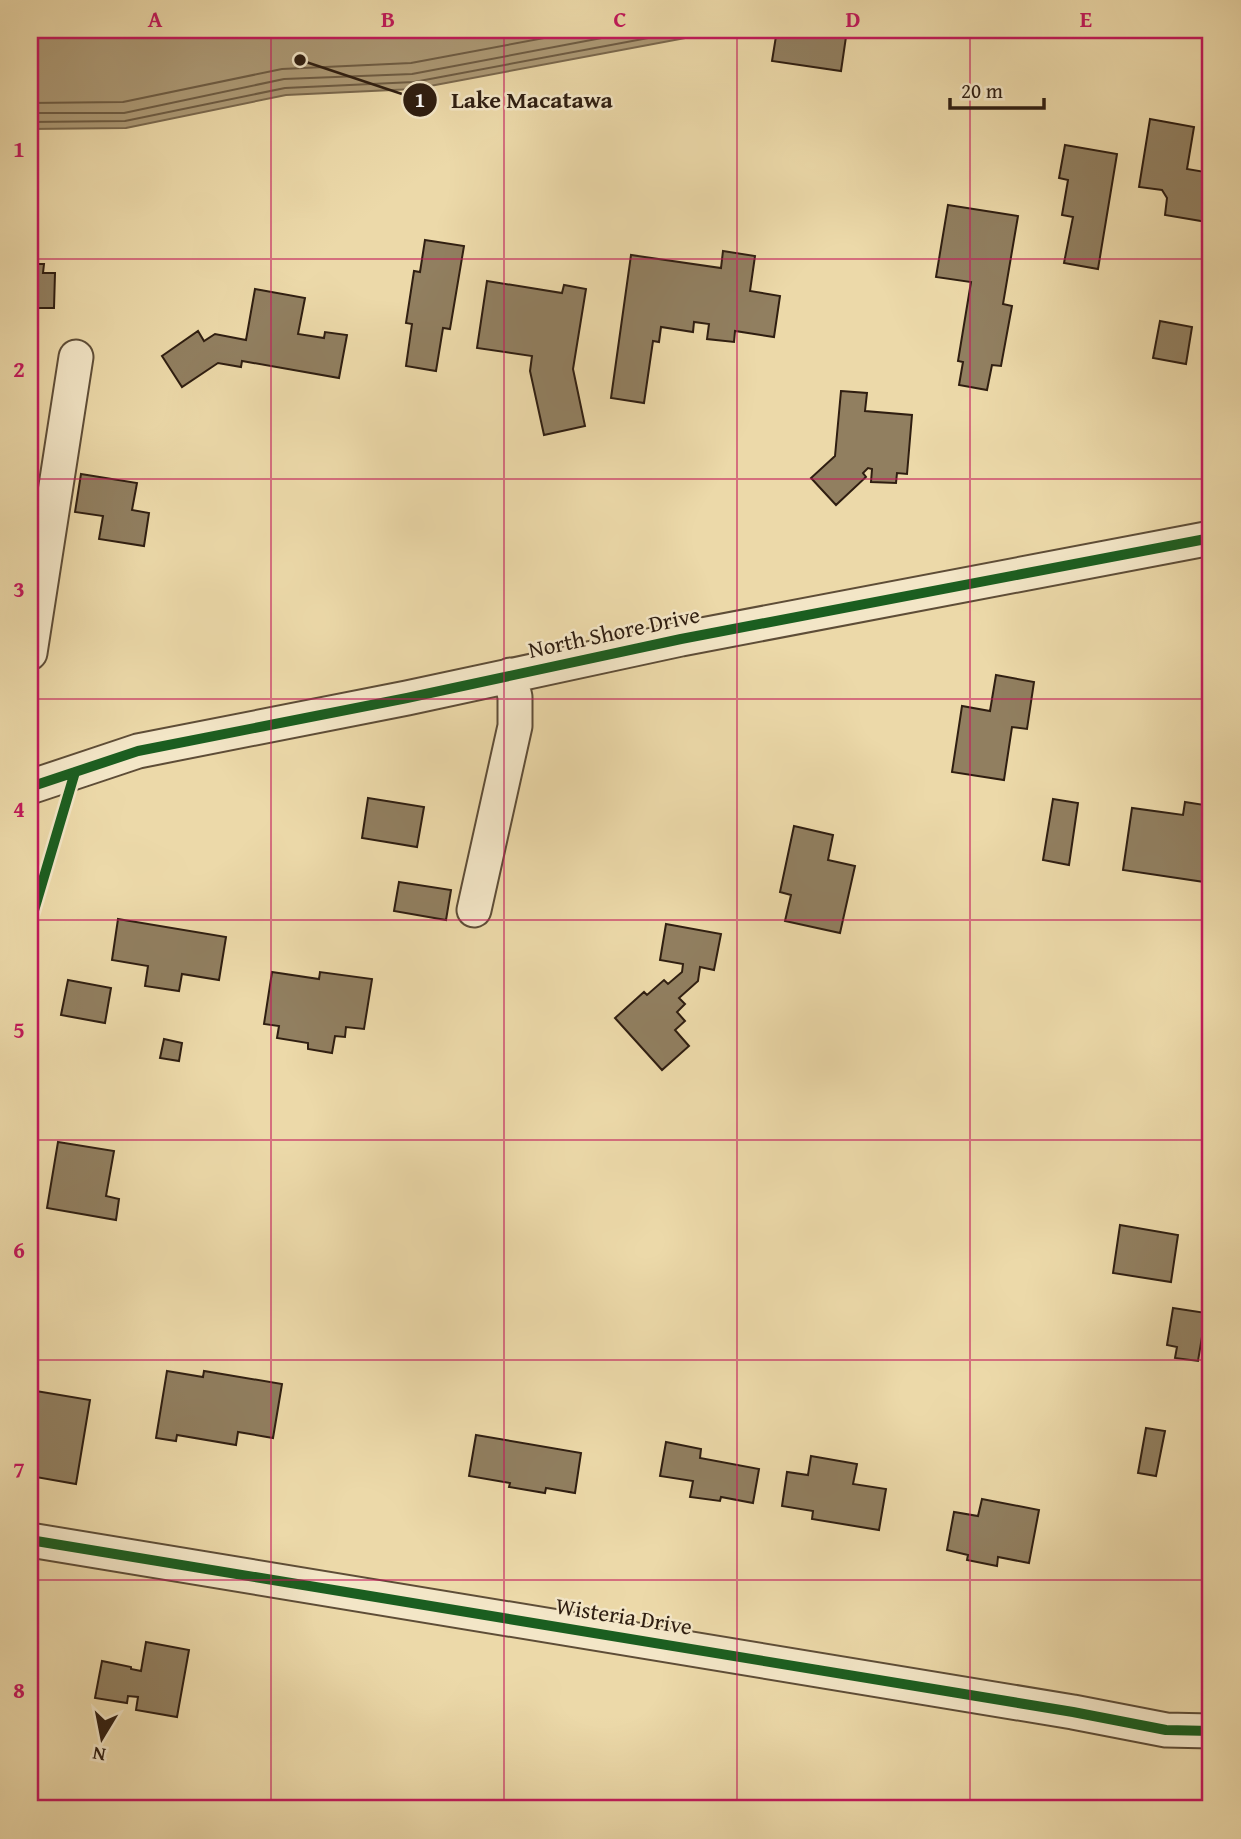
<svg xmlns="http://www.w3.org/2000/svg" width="1241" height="1839" viewBox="0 0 1241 1839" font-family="'Gentium Book Plus',serif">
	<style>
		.water { fill: #ac9975; stroke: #7a684d; stroke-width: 2 }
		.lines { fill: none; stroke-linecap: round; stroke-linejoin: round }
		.shore { stroke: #6e5c43; stroke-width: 2 }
		.building { fill: #917f60; stroke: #2f1e11; stroke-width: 2 }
		.minor-casing { stroke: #5e4d37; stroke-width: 37 }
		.minor { stroke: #f3e6c7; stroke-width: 33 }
		.cycleway-casing { stroke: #f3e6c7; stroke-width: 15 }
		.cycleway { stroke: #1b5e20; stroke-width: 10 }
		.grid { fill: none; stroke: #c2185b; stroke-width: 2; stroke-opacity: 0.55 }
		.labels { text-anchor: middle; stroke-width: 5; stroke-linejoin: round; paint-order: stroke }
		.street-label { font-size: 23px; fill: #2f1e11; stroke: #f3e6c7 }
		.leader { fill: none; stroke: #2f1e11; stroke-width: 2.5 }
		.callout-dot { fill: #2f1e11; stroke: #f3e6c7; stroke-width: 2.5 }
		.mark-label { font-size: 21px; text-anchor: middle; font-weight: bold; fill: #fff }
		.callout-label { font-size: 24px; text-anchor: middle; font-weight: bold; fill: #2f1e11; stroke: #f3e6c7; stroke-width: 5; stroke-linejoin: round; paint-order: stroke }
		.neatline { fill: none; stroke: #c2185b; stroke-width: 2.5 }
		.grid-label { font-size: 23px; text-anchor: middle; font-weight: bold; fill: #c2185b }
	</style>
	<rect width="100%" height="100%" fill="#ecd9a9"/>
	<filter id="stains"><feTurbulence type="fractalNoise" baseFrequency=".00286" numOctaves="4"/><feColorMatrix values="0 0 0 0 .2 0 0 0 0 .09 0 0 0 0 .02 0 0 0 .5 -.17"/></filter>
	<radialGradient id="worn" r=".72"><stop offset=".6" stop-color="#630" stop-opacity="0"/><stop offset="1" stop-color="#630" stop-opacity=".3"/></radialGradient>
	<path class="water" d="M30 30H728L414 89 286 95 126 128 30 129Z"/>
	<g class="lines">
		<path class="shore" d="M30 103 123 102 282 69 411 63 587 30
			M30 113H124L284 79 412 74 644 30
			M30 122 125 121 285 88 414 82 691 30"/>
	</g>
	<path class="building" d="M777 30H847L841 71 772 61Z
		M1150 119 1194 127 1187 169 1211 173V195L1207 222 1165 215 1167 198 1162 190 1139 187Z
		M1065 145 1117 154 1098 269 1064 263 1073 217 1062 215 1068 180 1059 178Z
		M948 205 1018 216 1003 304 1012 306 1001 366 992 365 987 390 959 385 963 362 958 361 971 282 936 277Z
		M425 240 464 246 450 329 443 328 436 371 406 366 412 324 406 323 414 271 420 272Z
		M723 251 755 256 750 291 780 296 774 337 735 331 734 342 707 339 709 324 694 322 693 332 661 327 659 342 653 341 644 403 611 398 631 255 721 268Z
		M30 264H44L43 273H55L54 308H35V336H30Z
		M487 281 562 293 564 285 586 289 573 369 585 426 544 435 530 371 532 356 477 348Z
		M255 289 305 298 298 334 324 338 325 332 347 335 339 378 242 361 241 367 218 363 182 387 162 356 198 331 204 341 215 334 246 340Z
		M1160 321 1192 327 1186 364 1153 358Z
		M841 391 867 393 865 411 912 415 907 474 897 473 896 483 871 482 872 469 868 468 863 473 866 477 836 505 811 478 835 456Z
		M81 474 137 483 132 510 149 513 144 546 99 539 103 516 75 512Z
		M996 675 1034 682 1027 729 1012 727 1004 780 952 772 962 706 990 711Z
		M368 798 424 807 417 847 362 838Z
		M1053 799 1078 803 1069 865 1043 860Z
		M1185 802 1211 806V883L1123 870 1132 808 1183 815Z
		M794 826 833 835 828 860 855 866 840 933 785 921 791 895 780 892Z
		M399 882 451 890 446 920 394 911Z
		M118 919 226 937 219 980 182 974 179 991 145 986 148 966 112 960Z
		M666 924 721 934 714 970 700 967 698 981 679 998 685 1004 677 1012 685 1021 675 1030 689 1046 662 1070 615 1018 644 992 647 995 664 980 668 984 682 972 683 964 660 960Z
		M272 972 319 979 320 972 372 979 364 1029 346 1027 345 1037 335 1036 332 1053 308 1049V1043L277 1038 279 1026 264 1024Z
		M68 980 111 988 105 1023 61 1015Z
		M164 1039 182 1043 179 1061 160 1058Z
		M58 1142 114 1151 106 1196 119 1199 116 1220 47 1208Z
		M1120 1225 1178 1235 1171 1282 1113 1273Z
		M1173 1308 1206 1313 1198 1361 1175 1358 1177 1347 1167 1345Z
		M167 1371 203 1377 204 1371 282 1384 273 1438 238 1432 236 1445 177 1435 176 1441 156 1438Z
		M30 1390 90 1400 76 1484 30 1476Z
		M1146 1428 1165 1431 1156 1476 1138 1473Z
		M476 1435 581 1453 575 1493 546 1488 545 1493 509 1487 510 1483 469 1476Z
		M666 1442 701 1449 700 1458 759 1469 753 1503 721 1497 720 1501 690 1497 693 1481 660 1476Z
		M811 1456 857 1464 853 1484 886 1489 879 1530 812 1519 813 1511 782 1506 787 1472 808 1475Z
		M982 1499 1039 1510 1029 1563 998 1557 997 1566 967 1560 968 1555 947 1550 954 1512 978 1516Z
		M146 1642 189 1650 177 1717 136 1710 138 1697 128 1696 127 1703 95 1698 102 1661 131 1667V1669L141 1671Z"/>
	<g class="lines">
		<defs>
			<path id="minor" d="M30 653 76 357
				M30 787 138 751 407 698 681 639 1211 538
				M474 910 515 726V697L510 675
				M30 1540 1073 1712 1166 1730 1211 1731"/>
		</defs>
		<use href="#minor" class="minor-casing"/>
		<use href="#minor" class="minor"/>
		<defs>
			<path id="cycleway" d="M30 787 138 751 407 698 681 639 1211 538
				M30 924 75 772
				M30 1540 1073 1712 1166 1730 1211 1731"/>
		</defs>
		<use href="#cycleway" class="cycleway-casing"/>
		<use href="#cycleway" class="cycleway"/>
	</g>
	<path class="grid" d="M271 30V1809M504 30V1809M737 30V1809M970 30V1809M30 259H1211M30 479H1211M30 699H1211M30 920H1211M30 1140H1211M30 1360H1211M30 1580H1211"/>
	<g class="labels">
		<g class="street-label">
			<text transform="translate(614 632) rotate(-12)" y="8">North Shore Drive</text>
			<text transform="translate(624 1616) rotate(9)" y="8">Wisteria Drive</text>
		</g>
	</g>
	<path class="leader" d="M300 60L420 100"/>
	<g class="callout-dot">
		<circle cx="300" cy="60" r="7"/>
		<circle cx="420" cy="100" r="18"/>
	</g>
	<g class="mark-label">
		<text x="420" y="107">1</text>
	</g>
	<g class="callout-label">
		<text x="532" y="108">Lake Macatawa</text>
	</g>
	<rect width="1241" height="1839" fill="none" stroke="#ecd9a9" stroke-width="77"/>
	<g transform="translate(102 1738) rotate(190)" stroke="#f3e6c7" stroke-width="5" paint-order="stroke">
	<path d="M0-5L12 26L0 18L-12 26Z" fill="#2f1e11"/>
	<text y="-10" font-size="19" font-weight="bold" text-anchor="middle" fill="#2f1e11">N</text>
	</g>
	<path d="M950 98v10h94v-10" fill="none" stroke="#2f1e11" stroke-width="3.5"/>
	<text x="961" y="98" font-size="21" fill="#2f1e11" stroke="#f3e6c7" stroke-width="5" paint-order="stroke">20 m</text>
	<rect x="38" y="38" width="1164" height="1762" class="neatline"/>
	<g class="grid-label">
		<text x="155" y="27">A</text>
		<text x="388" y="27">B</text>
		<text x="620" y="27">C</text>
		<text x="853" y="27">D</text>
		<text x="1086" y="27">E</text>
		<text x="19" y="157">1</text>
		<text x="19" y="377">2</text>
		<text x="19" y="597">3</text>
		<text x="19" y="817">4</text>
		<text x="19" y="1038">5</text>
		<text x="19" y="1258">6</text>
		<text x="19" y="1478">7</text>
		<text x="19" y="1698">8</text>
	</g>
	<rect width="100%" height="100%" filter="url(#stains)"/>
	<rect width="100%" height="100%" fill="url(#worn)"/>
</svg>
